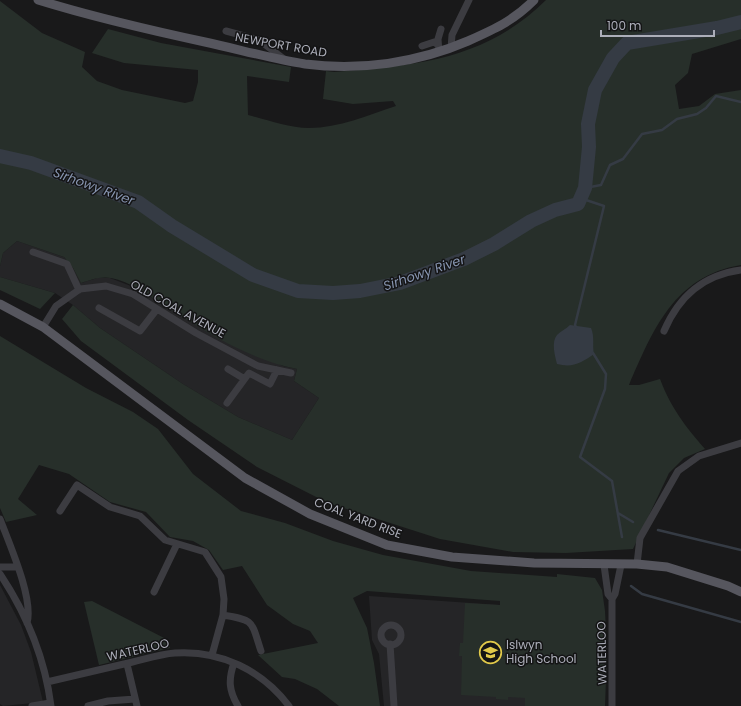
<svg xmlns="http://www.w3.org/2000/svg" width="741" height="706" viewBox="0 0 741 706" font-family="Poppins,sans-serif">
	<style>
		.built { fill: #252527 }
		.green { fill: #272f2a }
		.water { fill: #353b44 }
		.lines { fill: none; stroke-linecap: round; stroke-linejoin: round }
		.stream { stroke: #353b44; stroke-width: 2.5 }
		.river { stroke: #353b44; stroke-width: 14 }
		.minor { stroke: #3c3c41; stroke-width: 7 }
		.major { stroke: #56565e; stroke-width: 9 }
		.labels { text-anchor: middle; stroke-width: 3; stroke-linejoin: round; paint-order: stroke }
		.street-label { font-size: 12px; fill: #acaeb9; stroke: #141415 }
		.poi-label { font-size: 12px; fill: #acaeb9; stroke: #141415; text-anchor: start }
		.water-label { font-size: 13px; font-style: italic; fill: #8795b0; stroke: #141415 }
	</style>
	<rect width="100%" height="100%" fill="#19191a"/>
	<path class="built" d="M17 241 64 257 73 268 81 283 97 278H110L136 288 165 306 283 366 297 369 294 381 319 398 292 440 238 417 183 384 100 328 73 305 55 293 0 277V266L3 253Z
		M0 585 21 625 31 652 43 702 3 706 0 704Z
		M369 596 500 605V601L592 706H384L379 654 372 640Z"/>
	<path class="green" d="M546 0H741V39L692 54 688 73 675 85 679 109 699 106 715 94 741 90V265C674 276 653 330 629 385H639L660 379C671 408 685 426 705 449L684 458 669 473 633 549 566 553 513 552 440 539 328 503 257 467 188 420 81 341 62 319 73 305 100 328 183 384 238 417 292 440 319 398 294 381 297 369C248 359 206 332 165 306 148 296 130 281 111 278 101 276 90 280 81 283L73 268 64 257 17 241 3 253 0 266V1L42 33 85 52 82 67 97 81 122 90 185 103 193 101 198 82V70L124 63 92 53 108 29 161 43 291 67 289 82 247 76 248 115C268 120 288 128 309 128 339 128 368 115 396 106L393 101 353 104 323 99 326 71 334 72C416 65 484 61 546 0Z
		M0 277 55 293 40 309 0 290Z
		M0 336 86 388 133 412 158 429 193 474 241 511 285 523 333 541 383 555 471 571 557 577V574L595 578 602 590 605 611 607 652 605 706H525V698L508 697V700L496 699V697L461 695 462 656H459L460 643H463L465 603 500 605V601L367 591 353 598 367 628 374 663 380 706H339L317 689 295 679 282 677 258 655 318 643 310 631 293 624 267 605 242 566 223 570 209 550 193 541 170 537 146 512 110 502 69 474 39 465 18 499 37 515 6 522 0 508Z
		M92 601 168 640 170 648 99 665 84 602Z"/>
	<path class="water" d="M570 325 591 328C595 338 592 345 594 354 581 363 573 368 557 364 555 356 551 342 557 335 561 331 566 329 570 325Z"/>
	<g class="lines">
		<path class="stream" d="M585 188 601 185 610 165 623 159 642 134 662 130 677 119 697 114 706 108 716 96 741 102
			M576 327 575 325 604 206 580 198
			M593 353 606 374 605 389 580 457 612 481 622 537
			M618 513 633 522
			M658 530 741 550
			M631 586 642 594 741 622"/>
		<path class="river" d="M0 156 31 163 138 202 172 226 253 275 298 291 333 293 360 291 400 283 464 259 494 244 531 221 555 210 578 204 585 188 589 147 588 124 595 90 613 58 627 43 717 28 741 22"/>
		<path class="minor" d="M226 31 259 40 284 59
			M422 46 434 42 437 44
			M451 48 452 35 469 0
			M439 52 438 39 441 29
			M33 252 67 264 79 290
			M99 308 140 331 157 309
			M43 327 56 306 80 289 106 286 133 294 196 333 258 366 291 373
			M664 331C679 296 703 275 741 270
			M228 369 243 378
			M227 403 249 373 270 384 277 370
			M60 511 77 485 110 507 140 516 165 540 205 552 221 577 224 599 223 615 212 655
			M0 519C9 543 34 599 27 623
			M637 564 640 538 678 471 699 456 741 443
			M604 565 608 594 612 599V706
			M0 567H18
			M0 574C26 613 45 659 51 706
			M154 592 177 544
			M612 599 615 594 621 565
			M223 615C255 620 251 621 261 651
			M381 635a10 10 0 1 1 20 0a10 10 0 1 1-20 0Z
			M390 644 394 706
			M234 663C228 680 229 691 238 706
			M127 664 137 706
			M47 682C72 676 98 670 124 664 140 661 158 654 175 653 220 650 262 670 289 706
			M32 706 50 703
			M88 706 108 701 135 699"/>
		<path class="major" d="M38 0C93 17 149 30 205 42 238 49 272 59 305 64 360 71 417 63 468 41 495 29 513 21 534 0
			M0 304 43 327 245 478 310 514 387 545 452 557 534 563 637 564 667 567 728 586 741 592"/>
	</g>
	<defs>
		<symbol id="school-ring" viewBox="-11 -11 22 22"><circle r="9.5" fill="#141415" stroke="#e1c94a" stroke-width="1.5"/><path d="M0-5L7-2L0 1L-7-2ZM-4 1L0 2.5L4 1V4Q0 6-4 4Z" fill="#e1c94a"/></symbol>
	</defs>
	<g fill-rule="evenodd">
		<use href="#school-ring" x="478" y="640" width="25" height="25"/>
	</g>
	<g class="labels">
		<g class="street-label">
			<text transform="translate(281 45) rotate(10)" y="4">NEWPORT ROAD</text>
			<text transform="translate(178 309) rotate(29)" y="4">OLD COAL AVENUE</text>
			<text transform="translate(358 518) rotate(21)" y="4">COAL YARD RISE</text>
			<text transform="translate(138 650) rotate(-13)" y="4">WATERLOO</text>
			<text transform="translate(602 653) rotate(-91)" y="4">WATERLOO</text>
		</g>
		<g class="poi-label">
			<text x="506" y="649">Islwyn<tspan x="506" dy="14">High School</tspan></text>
		</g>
		<g class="water-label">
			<text transform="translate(94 186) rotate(20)" y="5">Sirhowy River</text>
			<text transform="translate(424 272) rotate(-19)" y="5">Sirhowy River</text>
		</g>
	</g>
	<path d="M601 30v6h113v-6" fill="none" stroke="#acaeb9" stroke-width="2"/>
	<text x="607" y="30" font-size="12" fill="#acaeb9" stroke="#141415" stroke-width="3" paint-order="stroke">100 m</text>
</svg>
